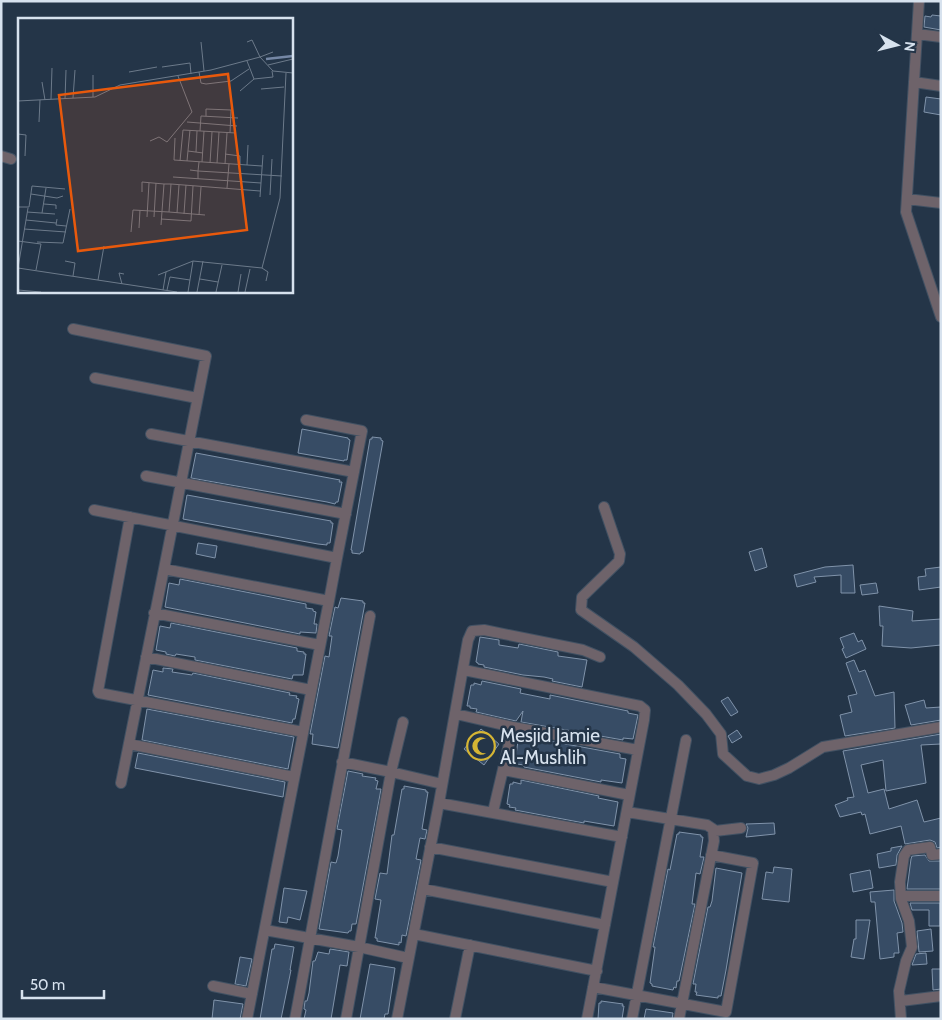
<svg xmlns="http://www.w3.org/2000/svg" width="942" height="1020" viewBox="0 0 942 1020" font-family="Cabin,sans-serif">
	<style>
		.building { fill: #374c65; stroke: #8093aa }
		.lines { fill: none; stroke-linecap: round; stroke-linejoin: round }
		.street-casing { stroke: #415163; stroke-width: 12 }
		.street { stroke: #6e636a; stroke-width: 10 }
		.labels { text-anchor: middle; stroke-width: 5; stroke-linejoin: round; paint-order: stroke }
		.poi-label { font-size: 19px; fill: #d7e2ee; stroke: #243548; text-anchor: start }
		.inset-river { fill: none; stroke: #7587a5; stroke-width: 2.5 }
		.inset-road { fill: none; stroke: #6c7a8a; stroke-width: 1 }
		.view { fill: #e8590c; fill-opacity: 0.15; stroke: #e8590c; stroke-width: 2.5 }
		.inset-edge { fill: none; stroke: #d7e2ee; stroke-width: 2.5 }
	</style>
	<rect width="100%" height="100%" fill="#243548"/>
	<path class="building" d="M932 15 941 16V30L924 27 925 16 931 17Z
		M926 97 941 99V115L924 112Z
		M302 429 348 438V439L350 440 347 460H344V461L298 453Z
		M372 437 381 438V440L383 441 363 552H361L360 554 352 553V550H351L370 439H372Z
		M196 453 340 480 339 482H342L338 502H336L335 504 327 502 191 478Z
		M187 495 331 521V523H333L330 543H327V545L318 544 183 519Z
		M198 543 217 546 215 558 196 554Z
		M762 548 767 567 755 571 749 552Z
		M853 565 855 593H841V575L814 577 816 582 797 587 794 575 825 567Z
		M941 567V587L919 590 918 577 926 576 925 569Z
		M180 579 306 604V608L313 609V611L316 612 314 624H317L316 633 300 632V634L165 607 169 583 179 585Z
		M876 583 878 593 862 595 860 585Z
		M341 598 363 601V603H365L338 748 312 744 313 734H310L325 656 329 657 332 636H329L335 607 338 608Z
		M879 606 913 611 912 621 941 619V645L911 648 882 646 883 626H880Z
		M171 623 297 648V651L304 652V654H306L303 675H293L292 679 195 660V657L176 654 175 656 166 654V652L156 650 160 626 170 628Z
		M854 633 858 642 862 640 866 649 846 658 842 649 844 648 840 638Z
		M480 637 499 640V645L518 648 519 644 558 652V656L587 660 582 687 552 681 553 679 544 677 523 675 484 667V665L478 664V663L476 662Z
		M854 660 859 672 865 670 875 696 894 692 895 728 845 736 840 715 852 712 848 696 857 694 846 663Z
		M163 668 173 669 172 672 192 675 193 673 290 693 289 695 297 696 296 698 299 699 295 719H293L292 723 148 695 153 670 163 672Z
		M482 681 521 689 520 693 550 699V695L628 711V713L638 715 633 739 623 738V740L521 722 523 711 516 721 476 712 477 709 470 708V706H467L471 685H474V683L481 685Z
		M728 697 738 712 731 716 721 701Z
		M924 700 926 708 941 707V720L911 725 905 705Z
		M147 709 294 737 288 769 142 740Z
		M481 729 499 744 484 765 464 749Z
		M737 730 742 737 732 743 728 736Z
		M941 734V744L921 745 926 783 886 791 883 760 861 765 868 793 884 789 889 809 917 800 924 822 941 818V847L937 848 935 842 930 840 905 844 901 826 870 834 865 814 862 815 861 812 840 817 835 805 848 800 847 798 854 797 843 751Z
		M522 736 620 754V758L626 759 622 783 601 780V782L524 767V765L517 764V762H515L518 741 521 742Z
		M138 753 285 782 283 797 135 768Z
		M348 771 363 774 362 776 376 778 375 780 378 781 376 789H381L356 924H352L351 931H349L348 933 319 929 331 862 336 863 338 856 342 830 337 829Z
		M521 780 599 796 598 798 618 802 614 826 584 821V823L515 810 516 808 509 807 510 805 507 804 510 784H513V782L521 784Z
		M404 786 426 790V792H428L422 829 427 830 425 839 420 838 416 859 421 860 406 936 402 935 401 943 399 942V945L377 941V938H375L381 900 375 899 380 873 387 874 392 835H394L402 789H404Z
		M774 823 775 834 746 837 748 828 746 824Z
		M679 832 701 835V837H703L700 857H704L700 874 696 873 692 904H695L679 981H677L676 988 674 987 673 990 652 986V984L650 983 655 947H653L668 869 670 870 677 834H679Z
		M902 846 897 855 896 865 879 868 877 854 891 851V848Z
		M925 855 929 861H941V889H907L911 859 912 856Z
		M774 867 792 869 789 902 762 899 766 872 773 873Z
		M716 868 742 873 726 970 721 996H718V998L696 995 697 992H695L696 984H693L708 907H710L712 901Z
		M870 870 873 888 853 892 850 874Z
		M284 888 307 891 300 920 288 917 287 923 279 922Z
		M894 890V901L902 923 903 932 897 933 899 953H894V957L880 959 875 902H871L870 892Z
		M910 903H940V926H929V910H912Z
		M856 920H870L864 959 851 957 854 939H856Z
		M931 929 933 951 919 952 917 931Z
		M275 944 294 947 290 970H291L281 1019H260L272 949H274Z
		M330 949 349 952 347 966 340 965 331 1019H304L306 1010 304 1009 305 1001H307L309 993 313 961H315L318 952 329 954Z
		M926 953 927 964 912 965 916 954Z
		M240 957 252 959 246 986 235 984Z
		M370 964 395 968 388 1014H385L384 1019H360Z
		M932 969H941V989L933 990Z
		M214 1000 243 1004 240 1019H212Z
		M601 1001 623 1004 622 1006H624L622 1019H598L599 1003H601Z
		M646 1009 673 1013 672 1019H644Z"/>
	<g class="lines">
		<defs>
			<path id="street" d="M919 1 906 212 941 317
				M917 34 941 37
				M914 82 941 86
				M1 156 11 159
				M907 199 941 203
				M73 329 206 356 164 569
				M95 378 197 398
				M306 420 362 431 337 558
				M151 434 354 472
				M146 476 346 514
				M604 507 620 554 619 561 582 597 581 610 634 647 678 685 706 714 721 734 723 754 747 776 759 779 774 775 789 768 823 747 941 727
				M94 510 337 558 329 601
				M130 517 98 691 99 693 303 732
				M154 613 320 645
				M146 657 311 690
				M464 670 640 706 645 710 644 720 587 1019
				M456 714 513 727 638 750
				M129 744 294 777
				M342 762 391 772 403 722
				M504 770 629 795
				M121 783 164 569 329 601 247 1019
				M439 803 622 837
				M493 812 513 727
				M627 812 707 825 713 829 714 841 679 1019
				M713 829 715 831 741 828
				M430 847 613 882
				M423 889 605 925
				M901 896H941
				M265 930 359 947 408 958
				M414 934 597 971
				M213 986 252 994
				M593 987 726 1012 753 863 711 855
				M901 1001 941 996
				M295 1019 370 616
				M346 1019 391 772 442 784
				M397 1019 439 803 468 640 472 631 484 630 583 650 600 657
				M455 1019 470 945
				M632 1019 686 740
				M901 1019 899 991 906 961 912 947 909 921 901 899 900 882 904 856 908 850 930 847 932 855 941 854"/>
		</defs>
		<use href="#street" class="street-casing"/>
		<use href="#street" class="street"/>
	</g>
	<defs>
		<symbol id="mosque-ring" viewBox="-11 -11 22 22"><circle r="9.5" fill="#243548" stroke="#d5b534" stroke-width="1.5"/><path d="M3.5-4.9A6 6 0 1 0 3.5 4.9A5 5 0 1 1 3.5-4.9Z" fill="#d5b534"/></symbol>
	</defs>
	<g fill-rule="evenodd">
		<use href="#mosque-ring" x="465" y="730" width="32" height="32"/>
	</g>
	<g class="labels">
		<g class="poi-label">
			<text x="500" y="742">Mesjid Jamie<tspan x="500" dy="22">Al-Mushlih</tspan></text>
		</g>
	</g>
	<g transform="translate(18 18)">
		<rect width="275" height="275" fill="#243548"/>
		<path class="inset-river" d="M248 41 275 38"/>
		<path class="inset-road" d="M183 24 186 53M229 24 234 22 242 39 255 34M229 43 236 61 255 59 254 53M250 47 275 41M144 49 172 45 173 56M111 54 139 49M181 54 183 65 188 66 213 63 231 51M75 57V79M24 64 27 82M243 71 266 69M222 73 236 61M55 80 57 52M33 81 34 50M47 81 48 52M0 83 77 79 102 67 193 52 242 39 255 53 275 55M188 98V91L213 92 212 115M21 104 22 82M169 104 219 108M182 113 183 98 220 100M0 116 8 117 7 138M157 120 156 142 244 148M132 123 141 119 149 124 174 94 160 58M170 133 185 135M178 134 179 113M207 136 222 138V147M162 143 165 112 218 115M169 143 172 112M181 144 180 153 264 158M184 144 186 113M192 145 194 114M199 145 201 114M207 146 209 115M229 147 230 127M172 152 180 153V161M155 159 243 165M209 170 211 146M124 174V164L146 166M13 176 39 180 45 178M252 177 254 141M242 179 245 137M26 186 38 187V191M0 189H11L14 168 47 171M9 194 37 196M24 195 28 170M159 195 161 167M166 196 168 167M181 197 183 169M187 197 151 194 153 166 242 173M129 199 131 165M136 199 138 165M39 201 38 207 48 208M143 201 173 203 175 168M8 202 38 205M143 207 146 166H153M121 210 122 192M6 211 48 214M113 214 115 192 151 194M0 223 23 226 18 252M19 224 45 225 52 191M47 243 57 245 55 258M0 250 10 190M0 250 159 274M244 250 250 254 248 263M140 257 175 243M182 261 200 264M80 262 86 228M104 266 101 255 106 256M0 272 23 274M145 272 148 254M149 272 152 259 172 262M170 274 175 243 244 250 262 180 268 55M179 274 185 243M198 274 204 247M220 274 223 256M227 274 232 251"/>
		<path class="view" d="M210 56 229 212 60 233 41 77Z"/>
		<rect width="275" height="275" class="inset-edge"/>
	</g>
	<rect width="942" height="1020" fill="none" stroke="#d7e2ee" stroke-width="5"/>
	<g transform="translate(897 45) rotate(97)" stroke="#243548" stroke-width="4" paint-order="stroke">
	<path d="M0-4L9 19L0 12L-9 19Z" fill="#d7e2ee"/>
	<text y="-8" font-size="14" font-weight="bold" text-anchor="middle" fill="#d7e2ee">N</text>
	</g>
	<path d="M22 990v8h82v-8" fill="none" stroke="#d7e2ee" stroke-width="2.5"/>
	<text x="30" y="990" font-size="15" fill="#d7e2ee" stroke="#243548" stroke-width="4" paint-order="stroke">50 m</text>
</svg>
